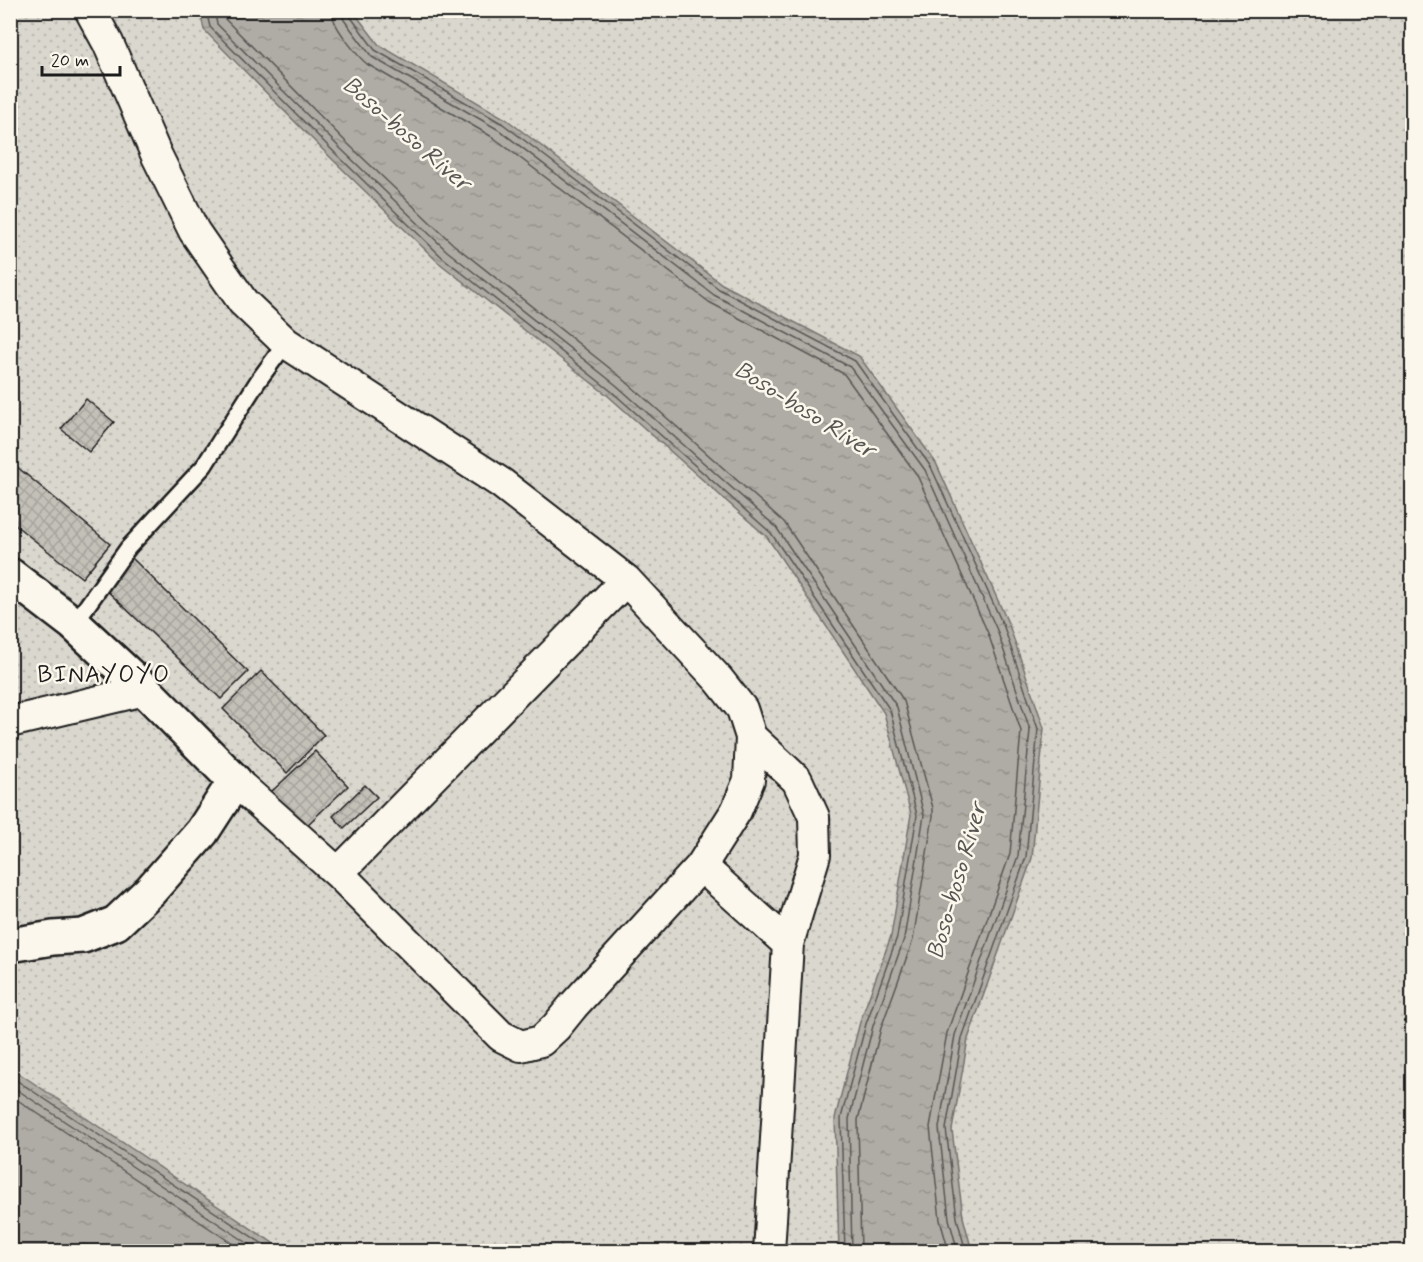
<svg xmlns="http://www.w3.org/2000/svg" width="1423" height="1262" viewBox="0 0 1423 1262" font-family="Mynerve,sans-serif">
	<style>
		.park { fill: url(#park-dots); stroke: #7b7a75; stroke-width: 1.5 }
		.water { fill: url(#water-ripples); stroke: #74726e; stroke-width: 1.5 }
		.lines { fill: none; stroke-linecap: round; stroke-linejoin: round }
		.shore { stroke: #575653; stroke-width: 1.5 }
		.building { fill: url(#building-cross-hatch); stroke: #1c1c1c; stroke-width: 1.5 }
		.service-casing { stroke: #1c1c1c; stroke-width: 20 }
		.minor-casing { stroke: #1c1c1c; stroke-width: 34 }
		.tertiary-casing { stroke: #1c1c1c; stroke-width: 38 }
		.service { stroke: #fbf7ec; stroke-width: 15 }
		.minor { stroke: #fbf7ec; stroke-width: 30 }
		.tertiary { stroke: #fbf7ec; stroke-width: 33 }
		.labels { text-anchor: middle; stroke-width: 5; stroke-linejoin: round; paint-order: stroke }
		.water-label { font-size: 24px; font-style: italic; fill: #575653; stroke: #fbf7ec }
		.neighbourhood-label { font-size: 24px; letter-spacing: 1.5px; fill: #1c1c1c; stroke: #fbf7ec }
	</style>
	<defs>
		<pattern id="park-dots" width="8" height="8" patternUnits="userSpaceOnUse" patternTransform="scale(1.5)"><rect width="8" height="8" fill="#dad7ce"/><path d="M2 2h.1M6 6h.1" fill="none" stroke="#bab8b0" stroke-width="1.8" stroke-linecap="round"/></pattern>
		<pattern id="water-ripples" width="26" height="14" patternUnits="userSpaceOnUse" patternTransform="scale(1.5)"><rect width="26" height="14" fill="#afaca5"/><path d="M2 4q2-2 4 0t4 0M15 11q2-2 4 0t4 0" fill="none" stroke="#96938d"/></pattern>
		<pattern id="building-cross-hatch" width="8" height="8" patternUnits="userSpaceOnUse" patternTransform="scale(1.5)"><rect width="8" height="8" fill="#c3c0b8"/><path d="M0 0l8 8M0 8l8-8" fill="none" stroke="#a7a49e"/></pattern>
	</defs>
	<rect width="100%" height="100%" fill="#fbf7ec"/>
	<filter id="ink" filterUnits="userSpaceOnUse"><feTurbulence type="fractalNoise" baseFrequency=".0167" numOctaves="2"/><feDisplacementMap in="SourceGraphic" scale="12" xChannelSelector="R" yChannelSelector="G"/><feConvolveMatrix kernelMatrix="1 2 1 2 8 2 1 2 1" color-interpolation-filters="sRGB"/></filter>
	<g filter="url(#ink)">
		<path class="park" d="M11 11H1412V1251H11Z"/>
		<path class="water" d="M200 11H353L379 45 506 119 722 284 859 356 936 463 1009 625 1044 728 1032 858 968 1039 952 1130 963 1217 972 1251H839L835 1118 860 1022 891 936 911 814 884 713 767 537 607 395 438 262 331 158 204 30Z
			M11 1068 285 1251H11Z"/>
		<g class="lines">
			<path class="shore" d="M206 10 210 27 335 153 442 257 611 391 771 533 890 710 917 815 897 937 866 1024 841 1118 845 1252
				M214 10 217 24 340 148 447 251 616 385 776 527 897 707 924 815 904 939 873 1026 849 1119 852 1252
				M223 10 225 19 346 142 453 244 622 378 784 522 904 701 933 808V816L913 940 881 1028 858 1120 861 1252
				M332 10C332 15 332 16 334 20 337 30 358 57 367 64L494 138 709 302 844 374 917 475 988 633 1021 731 1010 854 947 1033 930 1127 940 1220 949 1252
				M341 10 344 20 372 57 499 130 714 295 850 367 925 470 997 630 1030 730 1018 856 955 1035 939 1128 949 1219 958 1252
				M349 10 350 16 375 50 503 124 719 289 855 361 931 467 1004 627 1038 729 1026 857 962 1038 946 1129 957 1218 966 1252
				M10 1076 275 1252
				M10 1085 261 1252
				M10 1095 245 1252"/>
		</g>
		<path class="building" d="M86 399 114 422 89 452 61 429Z
			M10 461 110 544 82 578 10 521Z
			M132 558 248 672 221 699 103 587Z
			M261 671 324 735 287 773 223 709Z
			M315 751 348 786 304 828 270 793Z
			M365 785 377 797 344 828 333 816Z"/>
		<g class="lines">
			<defs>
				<path id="service" d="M74 624 128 548 204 466 258 381 286 343"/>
				<path id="minor" d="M90 10 108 43 156 154 194 231 243 302 286 343 501 483 626 580 719 680 742 709 751 737 749 780 736 811 701 866 573 1006 556 1027 541 1041 521 1046 501 1036 338 873 235 781
					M10 722 145 690
					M751 737 797 780 814 817 815 855 788 944 769 1252
					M701 866 788 944
					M338 873 626 580"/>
				<path id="tertiary" d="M10 575 74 624 145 690 235 781 202 832 150 891 116 923 83 936 53 938 10 945"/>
			</defs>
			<use href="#service" class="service-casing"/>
			<use href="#minor" class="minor-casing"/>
			<use href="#tertiary" class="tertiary-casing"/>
			<use href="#service" class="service"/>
			<use href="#minor" class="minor"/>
			<use href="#tertiary" class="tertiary"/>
		</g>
	</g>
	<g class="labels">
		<g class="water-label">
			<text transform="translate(407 133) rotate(41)" y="8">Boso-boso River</text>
			<text transform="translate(805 409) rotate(32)" y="8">Boso-boso River</text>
			<text transform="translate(956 881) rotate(-74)" y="8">Boso-boso River</text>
		</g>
		<g class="neighbourhood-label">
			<text x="104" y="682">BINAYOYO</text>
		</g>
	</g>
	<rect width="1423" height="1262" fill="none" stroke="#fbf7ec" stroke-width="36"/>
	<rect x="18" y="18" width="1387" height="1226" fill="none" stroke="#1c1c1c" stroke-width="2" filter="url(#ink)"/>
	<path d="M42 66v9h78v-9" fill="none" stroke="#1c1c1c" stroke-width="3"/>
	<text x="51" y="66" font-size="18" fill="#1c1c1c" stroke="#fbf7ec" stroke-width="4.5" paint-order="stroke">20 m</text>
</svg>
